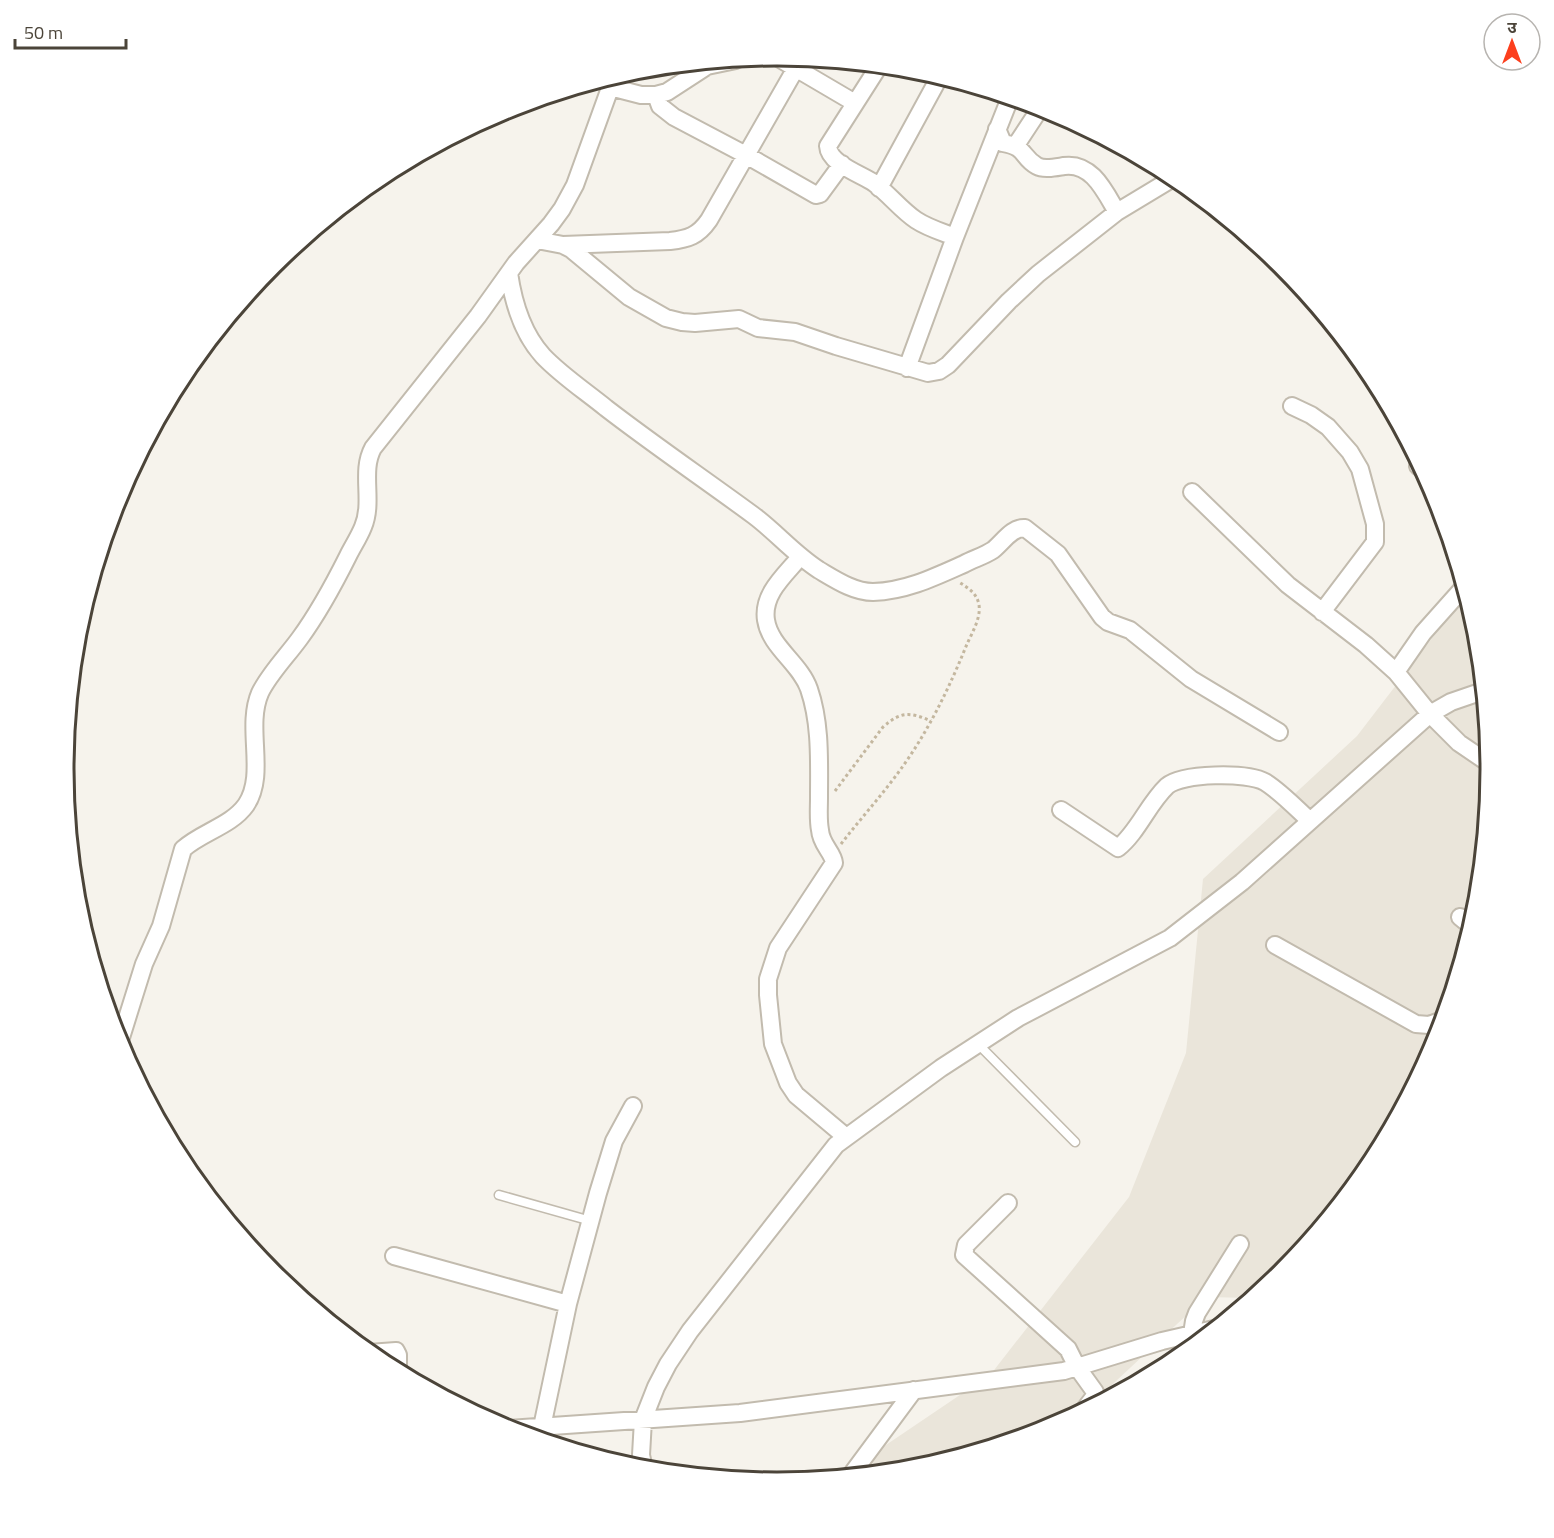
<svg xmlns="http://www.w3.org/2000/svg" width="1554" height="1538" viewBox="0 0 1554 1538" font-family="'Titillium Web','Noto Sans Devanagari',sans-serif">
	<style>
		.residential { fill: #eae5da }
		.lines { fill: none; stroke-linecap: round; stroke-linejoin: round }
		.service-casing { stroke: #c2bbae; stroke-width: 11 }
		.minor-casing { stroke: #c2bbae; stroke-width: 20 }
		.path { stroke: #c4b79f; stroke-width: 3; stroke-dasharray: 3 3; stroke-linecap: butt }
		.service { stroke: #fff; stroke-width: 8 }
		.minor { stroke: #fff; stroke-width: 16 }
		.rim { fill: none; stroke: #4b4439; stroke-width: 3 }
	</style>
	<rect width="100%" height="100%" fill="#f6f3ec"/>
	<path class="residential" d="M1466 594 1477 630 1490 769 1477 909 1436 1042 1370 1166 1281 1274 1251 1298 1206 1297 1085 1410 1050 1428 916 1469 840 1476 991 1374 1129 1197 1186 1053 1203 879 1357 736Z"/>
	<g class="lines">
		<defs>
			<path id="service" d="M978 1044 1075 1142
				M499 1195 591 1221"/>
			<path id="minor" d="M775 56 855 103
				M879 66 828 146C829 164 861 174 874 183 889 194 901 210 916 220 928 228 942 232 955 237
				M610 87 641 95H656L667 92 707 66 736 60
				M656 95 660 106 674 117 746 155 816 195 820 194 842 164
				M997 129 1003 143C1027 147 1021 157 1037 166 1044 170 1057 167 1064 166 1092 162 1105 192 1117 212
				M1016 145 1041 107
				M879 188 940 76
				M537 240 563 245 571 249 629 297 666 318 682 322 695 323 739 319 758 328 795 332 836 346 928 373 939 371 948 365 1009 301 1038 274 1117 212 1175 177
				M563 245 670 241C688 239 698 236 709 220L796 68
				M509 273C513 301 523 334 543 356 561 375 585 391 606 408 654 445 704 479 753 515 776 532 794 554 819 570 836 580 854 592 873 592 906 591 935 577 964 564 973 559 984 556 993 550 1003 542 1012 527 1025 528L1058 554 1102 617 1108 622 1130 630 1191 679 1279 732
				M907 368 955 237 1010 98
				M1292 406 1311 415 1328 427 1350 452 1360 469 1375 524V542L1322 612
				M1418 466 1422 469
				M1192 492 1288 585 1366 645 1396 672 1430 714 1459 743 1490 764
				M800 557C785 575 762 594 766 620 770 647 800 663 809 689 821 724 819 762 819 798 819 809 818 820 820 830 821 845 833 852 834 863L778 948 768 979V995L773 1044 788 1083 796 1095 846 1137
				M1396 672 1423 633 1464 587
				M1061 810 1118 848C1138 832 1148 804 1167 786 1182 773 1247 772 1265 782 1281 792 1296 808 1310 821
				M1460 917 1471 926
				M1275 945 1416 1024 1429 1025 1443 1020
				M119 1044 144 964 161 926 183 849C202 832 231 826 246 805 267 774 245 728 260 693 269 674 287 656 300 638 319 612 334 584 348 556 353 546 359 537 363 527 374 501 360 472 373 448L478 316 516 263 551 224 562 209 575 185 614 77
				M1008 1203 966 1245 964 1255 1068 1349 1077 1367 1095 1392 1094 1397 1084 1410
				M394 1256 568 1304
				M1192 1334 1194 1321 1197 1313 1240 1244
				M369 1353 396 1351 398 1355V1371
				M542 1427 568 1304 598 1193 614 1141 633 1106
				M508 1429 740 1413 1064 1371 1162 1341 1214 1329
				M644 1469 641 1455 643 1420 656 1387 668 1364 690 1331 836 1145 941 1068 1018 1018 1170 938 1242 882 1430 714 1451 702 1483 691
				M851 1475 914 1390"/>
		</defs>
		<use href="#service" class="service-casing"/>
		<use href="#minor" class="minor-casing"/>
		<path class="path" d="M835 791 883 727C901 711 910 712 931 721
			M841 844C861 818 884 793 903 766 930 728 950 686 967 644 972 633 981 618 979 605 977 593 968 588 959 582"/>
		<use href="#service" class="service"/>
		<use href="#minor" class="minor"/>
	</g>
	<path d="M0 0H1554V1538H0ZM74 769a703 703 0 1 1 1406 0a703 703 0 1 1-1406 0Z" fill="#fff" fill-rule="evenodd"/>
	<path class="rim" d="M74 769a703 703 0 1 1 1406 0a703 703 0 1 1-1406 0Z"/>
	<g transform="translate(1512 42)"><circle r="28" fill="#ffffff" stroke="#b7b4b0" stroke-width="1.5"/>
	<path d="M0-4.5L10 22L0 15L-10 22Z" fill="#fc3f1d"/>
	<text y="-9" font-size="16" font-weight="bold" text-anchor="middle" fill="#4b4439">उ</text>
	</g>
	<path d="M15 39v9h111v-9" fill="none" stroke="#4b4439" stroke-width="3"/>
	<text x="24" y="39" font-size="18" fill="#4b4439" stroke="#ffffff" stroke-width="4.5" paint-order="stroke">50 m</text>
</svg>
